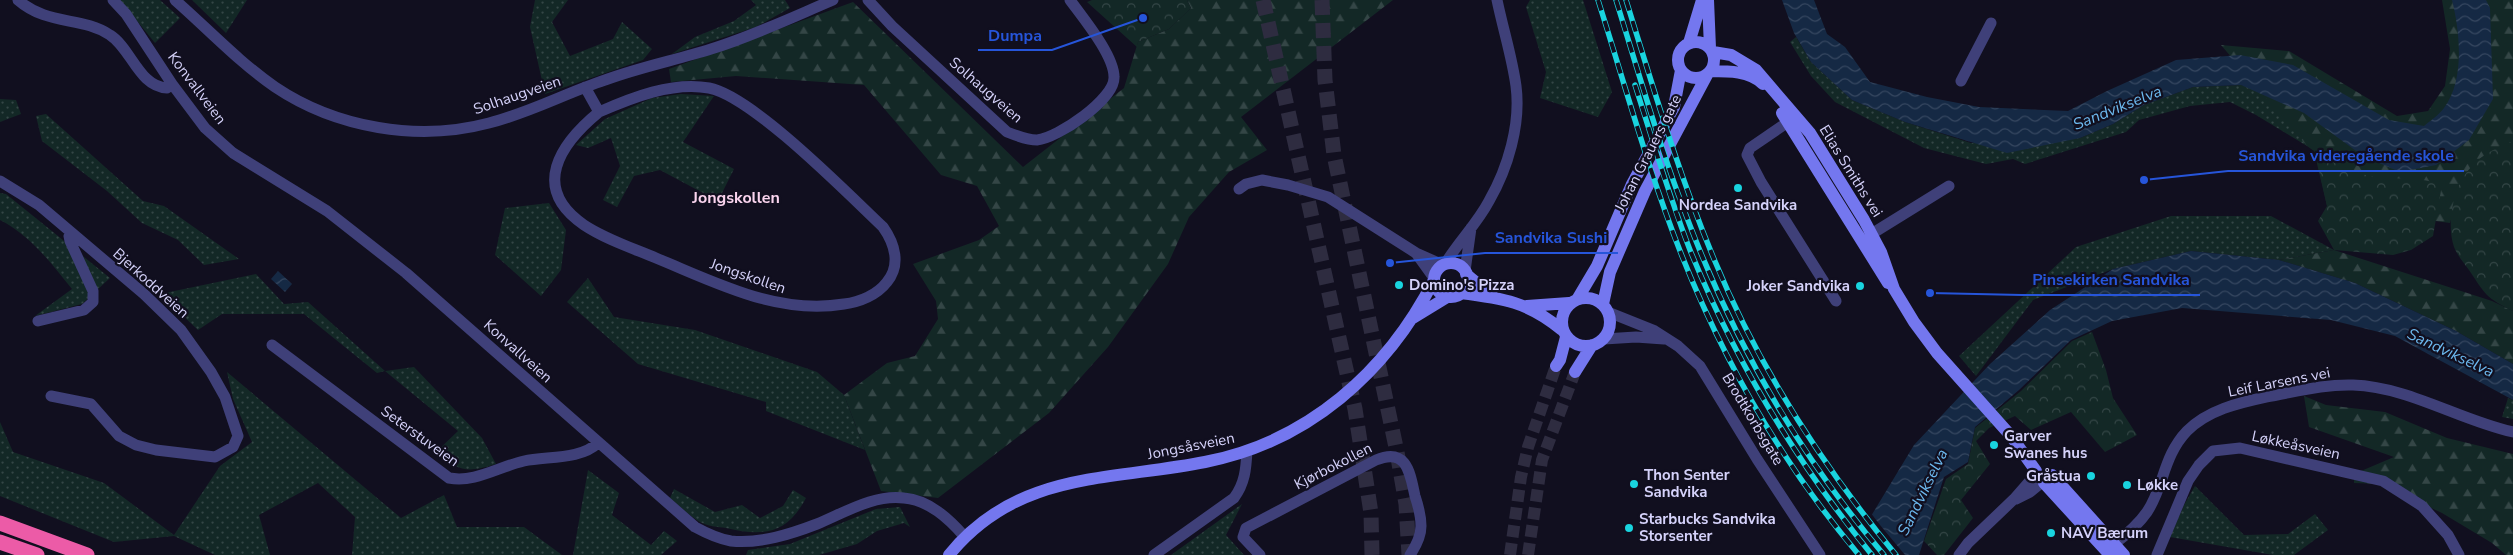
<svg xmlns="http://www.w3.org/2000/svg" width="2513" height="555" viewBox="0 0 2513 555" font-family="'Nunito Sans',sans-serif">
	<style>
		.grass { fill: url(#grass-dots) }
		.forest { fill: url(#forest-firs) }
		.park { fill: url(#park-crowns) }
		.water { fill: url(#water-waves) }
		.pier { fill: #110f1f }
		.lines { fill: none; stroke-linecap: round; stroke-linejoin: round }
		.secondary-tunnel { stroke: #2e2c40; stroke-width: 12; stroke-dasharray: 12 6; stroke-linecap: butt }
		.highway-tunnel { stroke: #2e2c40; stroke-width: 15; stroke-dasharray: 15 8; stroke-linecap: butt }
		.street { stroke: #3f4079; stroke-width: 11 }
		.secondary { stroke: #7477ef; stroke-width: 12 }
		.highway { stroke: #ec5ba7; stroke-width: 15 }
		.rail-casing { stroke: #19d4df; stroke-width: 5.5 }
		.rail { stroke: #110f1f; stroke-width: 4; stroke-dasharray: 11; stroke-linecap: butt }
		.poi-dot { fill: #19d4df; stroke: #110f1f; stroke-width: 2 }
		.labels { text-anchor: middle; stroke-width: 4.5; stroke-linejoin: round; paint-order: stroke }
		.street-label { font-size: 15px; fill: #d5d2fa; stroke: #110f1f }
		.poi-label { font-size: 15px; font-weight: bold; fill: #d5d2fa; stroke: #110f1f; text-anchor: start }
		.water-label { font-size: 16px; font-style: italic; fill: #6cb8ee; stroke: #110f1f }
		.neighbourhood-label { font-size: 16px; font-weight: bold; fill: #fad4ee; stroke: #110f1f }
		.leader { fill: none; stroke: #2655da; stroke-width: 2 }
		.callout-dot { fill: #2655da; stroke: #110f1f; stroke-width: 2 }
		.callout-label { font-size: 16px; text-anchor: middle; font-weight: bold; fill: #2655da; stroke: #110f1f; stroke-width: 4.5; stroke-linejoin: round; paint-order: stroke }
	</style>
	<defs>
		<pattern id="grass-dots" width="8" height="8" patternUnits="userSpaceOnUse" patternTransform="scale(1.25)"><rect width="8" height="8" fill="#132826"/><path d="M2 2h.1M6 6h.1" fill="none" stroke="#344646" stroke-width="1.8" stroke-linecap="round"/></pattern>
		<pattern id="forest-firs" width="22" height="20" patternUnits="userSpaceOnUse" patternTransform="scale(1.25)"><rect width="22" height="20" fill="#132826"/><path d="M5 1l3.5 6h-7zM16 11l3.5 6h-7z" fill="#344646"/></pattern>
		<pattern id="park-crowns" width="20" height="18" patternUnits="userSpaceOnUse" patternTransform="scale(1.25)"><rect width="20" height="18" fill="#132826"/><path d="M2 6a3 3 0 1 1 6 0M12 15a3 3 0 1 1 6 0" fill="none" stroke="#344646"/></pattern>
		<pattern id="water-waves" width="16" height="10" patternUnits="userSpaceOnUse" patternTransform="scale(1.25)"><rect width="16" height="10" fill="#152944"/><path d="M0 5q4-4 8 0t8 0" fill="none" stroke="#364760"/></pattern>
	</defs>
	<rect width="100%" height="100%" fill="#110f1f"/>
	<path class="grass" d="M120 0H160L180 18 155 43Z
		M192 0H247L226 33Z
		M535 0H568L552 22 570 56 613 39 622 22 652 49 643 60 545 94 530 27Z
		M751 0H785L790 8 756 27 672 54 695 37 734 21 756 5Z
		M1530 0H1583L1612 92 1598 117 1540 98 1546 72 1526 7Z
		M1796 37 1811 62 1852 100 1905 122 1971 143 2080 138 2113 124 2144 105 2193 87 2241 85 2288 96 2307 146 2256 115 2230 102 2190 106 2139 120 2126 132 2025 164 2013 159 1986 164 1924 148 1835 102 1811 76 1790 42Z
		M681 94 714 96 683 142 734 169 718 201 660 170 634 176 617 207 603 200 620 166 611 138 588 148 576 145 605 119 652 98Z
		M0 99 16 100 21 114 0 122Z
		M46 114 143 201 164 206 239 259 204 265 178 240 142 223 107 191 42 141 36 116Z
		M0 193 6 194 110 278 82 304 35 316 72 289C50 262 31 236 0 220Z
		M549 203 566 230 561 270 541 296 495 255 505 208Z
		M2171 216H2271L2334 250 2279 260 2191 251 2113 269 2033 300 1976 376 1959 356 2076 247Z
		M256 274 284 304 308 302 385 371 414 367 482 438 496 464C465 474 461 470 434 454L458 431 385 371 377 373 304 314H222L198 330 160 294Z
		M588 278 614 317 695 330 817 372 844 395 865 450 766 411V402L638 364 567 302Z
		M227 372 401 518 444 495 457 527H524L562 555H352L355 517 318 483 259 515 270 555H215L174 536 114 542 0 496V422L13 452 104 483 174 535 220 466 252 442 233 399Z
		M2508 398 2513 400V419L2502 417Z
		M588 470 619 493 612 515 651 545 664 531 677 541 661 555H573Z
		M2195 486 2244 535 2288 534 2315 514 2328 530 2294 555H2273L2170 537 2184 505Z
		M674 489 715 512 742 505 760 518 783 506 793 490 806 498C787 534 764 537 726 528 718 527 707 526 700 522 689 516 679 505 670 498Z
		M1242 504 1226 535 1244 555H1171Z
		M900 507 910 527 904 523 877 531 857 544 819 555H746L748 550 790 544 876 509Z"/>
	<path class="forest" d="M1187 0H1393L1241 117 1267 150 1229 172 1189 217 1168 264 1108 347 1049 413 938 498 881 491 844 395 887 363 915 356 938 319 936 301 913 264 979 240 999 226 977 186 941 175 864 85 736 76 671 82 669 69 853 2 1023 167 1124 88 1138 42 1169 29 1191 8Z
		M2442 0H2513V142L2462 181 2450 223 2327 206 2314 151 2307 146 2221 45 2289 51 2397 116 2428 111 2445 86 2450 49Z
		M2334 250 2492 301 2513 311V364L2456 331 2355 283 2279 260Z
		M2304 396 2326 405 2385 412 2447 438 2513 454V555H2506L2492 543 2442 513 2380 484 2354 483V474L2394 457 2309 427Z"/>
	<path class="park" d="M1092 0H1187L1191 8 1169 29 1138 42 1137 47 1087 2Z
		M2513 141V311C2486 298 2485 294 2469 270 2464 263 2457 255 2454 247 2446 223 2453 186 2471 167 2482 154 2498 147 2513 141Z
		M2315 152C2334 163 2353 174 2376 177 2399 180 2421 176 2442 185L2433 236 2411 250 2393 255 2334 250 2318 221 2327 206Z
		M2092 332 2106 370 2113 398 2137 435 2105 452 2071 412 2031 430 2015 416 1989 428 1976 441 1990 464 1961 500 1973 518 1944 555H1937L1924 541 1946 479 1968 464 1975 428 2021 391 2072 341Z"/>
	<path class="water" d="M1782 0H1814L1827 34 1845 47 1870 82 1927 97 1979 107 2068 111 2107 91 2176 60 2240 55 2293 65 2389 120 2424 126C2430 121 2439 115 2444 108 2465 80 2460 32 2452 0H2486L2490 8 2493 99 2469 140 2436 165 2400 172 2363 156 2304 113 2241 85 2193 87 2144 105 2113 124 2080 138 2007 153 1905 122 1852 100 1811 62 1794 33Z
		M2191 251 2279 260 2355 283 2456 331 2513 364V400L2395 336 2331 320 2182 308 2112 321 2071 340 2019 390 1975 427 1968 462 1944 477 1919 555H1859L1862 531 1914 445 1990 364 2050 310 2113 269Z
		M278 271 292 284 285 292 271 279Z"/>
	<path class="pier" d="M1870 512 1880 525 1905 555H1857L1859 531Z"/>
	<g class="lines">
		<path class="secondary-tunnel" d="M1510 555 1521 477 1528 447 1556 366
			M1528 555 1542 460 1575 372"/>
		<path class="highway-tunnel" d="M1263 0 1355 409 1371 513 1372 555
			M1322 0 1325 80 1334 155 1397 452 1406 504 1409 555"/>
		<path class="street" d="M18 0C48 26 81 16 110 35 131 48 139 87 167 88L172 84
			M113 0 126 14 172 84 205 128 233 153 327 211 406 273 695 527C706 533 719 539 731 541 760 544 791 534 817 524 844 513 874 494 904 498 929 500 949 519 964 536
			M175 0C208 29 239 62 275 87 336 128 418 142 489 123 529 113 566 93 605 80 640 67 676 60 711 49 753 36 793 17 833 0
			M868 0 892 26 1007 132C1017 136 1027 140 1037 140 1058 138 1115 99 1114 77 1114 55 1083 18 1070 0
			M1961 81 1991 23
			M585 87 599 112C560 144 530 188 584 225 605 239 632 248 656 258 717 283 777 315 844 304 860 302 877 295 887 282 901 265 895 244 883 227 847 193 752 96 709 88 673 81 631 98 599 112
			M1788 122 1750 148 1747 155 1761 182 1836 301
			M0 181 39 205 144 294 181 330 211 372 225 397 238 436 233 447 215 457 156 450 136 445 119 436 91 404 51 396
			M1239 189 1246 184 1262 180 1288 185 1328 197 1416 253 1443 265
			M1865 238 1949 186
			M1416 253 1434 278
			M1445 264C1458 242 1477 224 1489 201 1508 168 1521 124 1516 86 1512 57 1503 29 1497 0
			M1465 271 1471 228
			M1608 312 1653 330 1678 346 1700 366 1757 459 1820 555
			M38 321 84 310 93 302V291L70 241 69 236 72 234
			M1604 339 1636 337 1664 339
			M272 345 449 478C475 483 498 467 524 461 547 456 580 460 598 443
			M2016 499 2030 492 2041 483
			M2114 544C2126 535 2138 525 2147 512 2164 487 2163 456 2187 431 2208 410 2238 403 2266 397 2295 392 2324 384 2353 385 2409 387 2459 420 2513 432
			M1154 555 1234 498C1245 483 1246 469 1247 451
			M1260 555 1243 537 1246 528 1376 460C1407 447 1410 473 1415 496 1418 505 1421 516 1421 526 1421 537 1416 546 1410 555
			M1959 555 1968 543 2014 499 2035 475
			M2157 555 2188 481 2199 465 2213 451 2240 448 2383 481 2422 506 2448 535 2459 555"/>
		<path class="secondary" d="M1708 0 1710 48
			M1678 60a18 18 0 1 1 36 0a18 18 0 1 1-36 0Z
			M1689 43 1702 0
			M1713 52 1731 55 1756 70 1810 133 1864 220 1881 252 1894 289 1914 322 1937 353 2011 436 2036 471
			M1711 71C1728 71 1750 71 1763 84
			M1782 113 1888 283
			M1434 280a17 17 0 1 1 34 0a17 17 0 1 1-34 0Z
			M1466 274 1495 298
			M1460 293C1502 298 1529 302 1562 330
			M1562 322a24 24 0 1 1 48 0a24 24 0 1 1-48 0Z
			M1578 298 1597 266 1632 184 1674 107 1681 70
			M1603 304 1610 272 1645 191 1707 75
			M1527 306 1569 303
			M1413 318 1449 296
			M1556 366 1560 360 1566 337
			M1575 372 1592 345
			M2052 475 2124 555
			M2044 483 2110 555
			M949 555C1017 471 1109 481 1205 462 1308 442 1387 372 1434 280"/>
		<path class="highway" d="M0 523 87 555
			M0 542 37 555"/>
		<defs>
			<path id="rail" d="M1598 0C1625 85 1649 173 1682 256 1725 364 1784 466 1859 555
				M1616 0C1639 74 1661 151 1689 223 1735 344 1801 457 1884 555
				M1626 0C1653 87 1679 175 1714 259 1758 366 1822 465 1896 555
				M1635 85C1653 141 1669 196 1690 250 1735 361 1797 463 1872 555"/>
		</defs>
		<use href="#rail" class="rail-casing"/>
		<use href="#rail" class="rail"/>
	</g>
	<g class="poi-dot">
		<circle cx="1738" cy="188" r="5"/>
		<circle cx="1399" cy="285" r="5"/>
		<circle cx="1860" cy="286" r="5"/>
		<circle cx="1994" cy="445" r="5"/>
		<circle cx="2091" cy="476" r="5"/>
		<circle cx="1634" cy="484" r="5"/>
		<circle cx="2127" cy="485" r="5"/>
		<circle cx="1629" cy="528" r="5"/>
		<circle cx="2051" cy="533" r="5"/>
	</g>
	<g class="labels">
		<g class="street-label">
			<text transform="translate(197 88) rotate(53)" y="5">Konvallveien</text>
			<text transform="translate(986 90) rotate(41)" y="5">Solhaugveien</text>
			<text transform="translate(517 95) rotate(-19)" y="5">Solhaugveien</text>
			<text transform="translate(1648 153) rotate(-63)" y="5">Johan Grauers gate</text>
			<text transform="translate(1851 171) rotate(58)" y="5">Elias Smiths vei</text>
			<text transform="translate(748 276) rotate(19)" y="5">Jongskollen</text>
			<text transform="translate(151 283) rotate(42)" y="5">Bjerkoddveien</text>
			<text transform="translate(518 351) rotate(42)" y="5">Konvallveien</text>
			<text transform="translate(2279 382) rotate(-11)" y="5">Leif Larsens vei</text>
			<text transform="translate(1753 419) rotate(59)" y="5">Brodtkorbsgate</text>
			<text transform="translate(420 436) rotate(36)" y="5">Seterstuveien</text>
			<text transform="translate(2296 445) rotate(12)" y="5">Løkkeåsveien</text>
			<text transform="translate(1191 446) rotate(-11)" y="5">Jongsåsveien</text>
			<text transform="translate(1333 466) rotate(-27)" y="5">Kjørbokollen</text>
		</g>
		<g class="poi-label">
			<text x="1738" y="210" text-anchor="middle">Nordea Sandvika</text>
			<text x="1409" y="290">Domino's Pizza</text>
			<text x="1850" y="291" text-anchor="end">Joker Sandvika</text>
			<text x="2004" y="441">Garver<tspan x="2004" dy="17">Swanes hus</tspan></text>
			<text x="1644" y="480">Thon Senter<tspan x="1644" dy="17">Sandvika</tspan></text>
			<text x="2081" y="481" text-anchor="end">Gråstua</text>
			<text x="2137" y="490">Løkke</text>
			<text x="1639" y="524">Starbucks Sandvika<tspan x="1639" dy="17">Storsenter</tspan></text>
			<text x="2061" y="538">NAV Bærum</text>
		</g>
		<g class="water-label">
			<text transform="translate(2117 107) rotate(-22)" y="6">Sandvikselva</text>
			<text transform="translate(2451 352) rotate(25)" y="6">Sandvikselva</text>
			<text transform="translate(1922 492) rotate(-64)" y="6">Sandvikselva</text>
		</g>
		<g class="neighbourhood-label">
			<text x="736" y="203">Jongskollen</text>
		</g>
	</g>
	<path class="leader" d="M1143 18L1052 50H978M2144 180L2228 171H2464M1390 263L1485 253H1618M1930 293L2022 295H2200"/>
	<g class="callout-dot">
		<circle cx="1143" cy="18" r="5"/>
		<circle cx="2144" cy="180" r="5"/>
		<circle cx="1390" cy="263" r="5"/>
		<circle cx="1930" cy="293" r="5"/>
	</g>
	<g class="callout-label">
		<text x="1015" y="41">Dumpa</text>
		<text x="2346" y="161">Sandvika videregående skole</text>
		<text x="1551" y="243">Sandvika Sushi</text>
		<text x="2111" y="285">Pinsekirken Sandvika</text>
	</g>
</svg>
